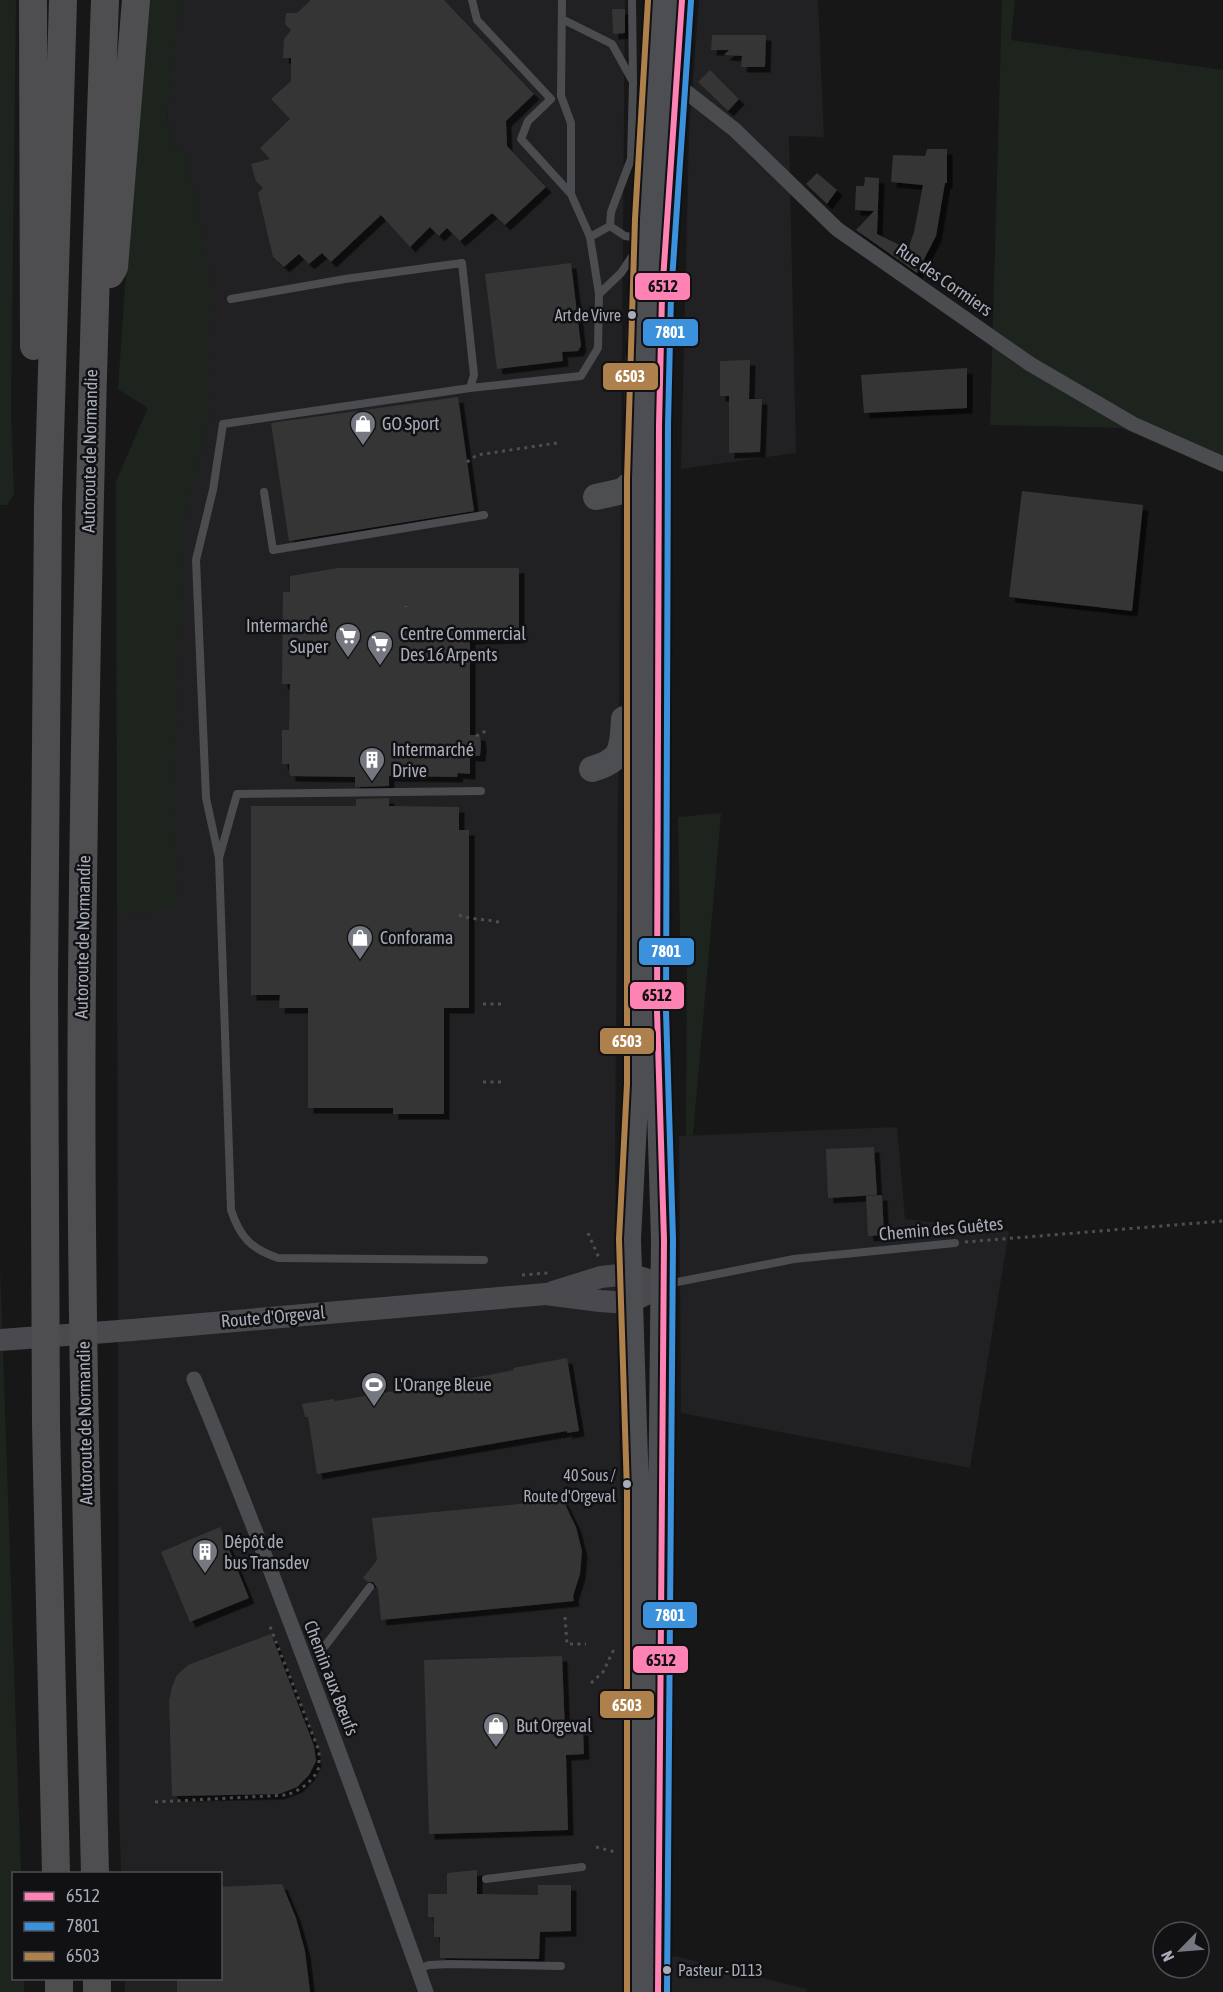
<svg xmlns="http://www.w3.org/2000/svg" width="1223" height="1992" viewBox="0 0 1223 1992" font-family="'Asap Condensed',sans-serif">
	<style>
		.built { fill: #212123 }
		.green { fill: #1d241e }
		.building { fill: #353536; filter: url(#shadow) }
		.lines { fill: none; stroke-linecap: round; stroke-linejoin: round }
		.path { stroke: #4d4e52; stroke-width: 3; stroke-dasharray: 3 4.5; stroke-linecap: butt }
		.lane { stroke: #4b4c50; stroke-width: 8 }
		.street { stroke: #4b4c50; stroke-width: 15 }
		.secondary { stroke: #4a4a4e; stroke-width: 22 }
		.primary { stroke: #4d4e52; stroke-width: 26 }
		.highway { stroke: #4e4e51; stroke-width: 28 }
		.bus-1-casing { stroke: #111113; stroke-width: 10 }
		.bus-2-casing { stroke: #111113; stroke-width: 10 }
		.bus-3-casing { stroke: #111113; stroke-width: 10 }
		.bus-1 { stroke: #ff82b4; stroke-width: 6 }
		.bus-2 { stroke: #3c91dc; stroke-width: 6 }
		.bus-3 { stroke: #ad804c; stroke-width: 6 }
		.bus-dot { fill: #a7acb8; stroke: #111113; stroke-width: 2 }
		.labels { text-anchor: middle; stroke-width: 5; stroke-linejoin: round; paint-order: stroke }
		.bus-label { font-size: 16px; fill: #a7acb8; stroke: #111113; text-anchor: end }
		.street-label { font-size: 18px; fill: #a7acb8; stroke: #111113 }
		.poi-label { font-size: 18px; fill: #a7acb8; stroke: #111113; text-anchor: start }
		.line-badge { stroke: #111113; stroke-width: 2 }
		.badge-label { font-size: 16px; text-anchor: middle; font-weight: bold; fill: #fff }
		.pale-badge-label { font-size: 16px; text-anchor: middle; font-weight: bold; fill: #111 }
	</style>
	<defs>
		<filter id="shadow"><feDropShadow dx="5.5" dy="5.5" stdDeviation="0" flood-color="#0009"/></filter>
	</defs>
	<rect width="100%" height="100%" fill="#171717"/>
	<path class="built" d="M177 0H625L615 1158 626 1836 623 1952 678 1957 807 1989 806 1992H125V1979L220 1978V1874L121 1873 119 1814 117 914 119 524 194 282 167 116Z
		M699 0H818L824 137 789 136 796 453 681 469 689 132Z
		M897 1127 905 1219 1009 1231 970 1468 681 1413 679 1136Z"/>
	<path class="green" d="M0 0H16L11 409 14 494 7 505H0Z
		M147 0H181L167 117 172 145 187 155 211 282 209 417 182 529 174 801 178 901 160 913 117 914 116 481 148 408 118 389 133 168Z
		M1002 0H1015L1011 40 1223 70V472L1121 428 990 425Z
		M721 813 693 1135 686 1136 687 946 680 935 678 817Z
		M0 1265 21 1873 14 1874V1978L24 1979V1992H0Z"/>
	<path class="building" d="M311 0H444L534 94 506 121 507 146 546 187 505 225 492 213 460 241 447 228 439 236 430 227 410 247 381 215 331 262 322 253 309 264 299 254 284 267 273 257 258 193 263 188 256 181 251 164 270 159 260 148 290 119 271 99 291 81V58H283L284 39 291 30 285 24 286 13H297Z
		M612 9H625V33L613 34Z
		M712 35H766L765 67H741L742 56 724 55 729 50H711Z
		M710 70 739 99 728 111 698 82Z
		M927 149H947V183H945L936 236 917 273 856 230 874 211 855 210 856 186H864L865 177 879 178 877 234 908 249 914 232 923 185 891 182 893 155 925 156Z
		M817 173 837 190 827 204 806 184Z
		M571 263 581 346 578 351 562 352 563 361 497 369 485 274Z
		M750 360 749 399H762L760 452 729 453V396H720V361Z
		M967 368V408L864 413 861 375Z
		M458 397 474 511 289 541 271 423Z
		M1022 491 1143 505 1132 611 1009 597Z
		M339 568H519V638L470 639V735H480L481 745 480 756H470V774L458 773 457 777 389 776V786L355 787V777L290 776 289 764H282V730H289L290 684H282L283 592H290V576Z
		M389 798V806L459 807V830H469V1008H444V1114H393V1108H308V1008H279L280 995H251V806H356V799Z
		M874 1147 877 1195 828 1198 826 1149Z
		M882 1195 884 1235 868 1236 866 1196Z
		M567 1358 579 1431 567 1433V1431L317 1474 308 1417H305L302 1404 334 1399 335 1401 489 1375 514 1370 513 1368Z
		M563 1500 576 1527 582 1551 580 1574 573 1596 574 1601 381 1620 378 1589 373 1582H368L363 1578 377 1560 372 1518Z
		M220 1527 249 1598 190 1622 161 1552Z
		M271 1634 314 1746 316 1761 309 1775 297 1787 279 1794 172 1796 169 1701 172 1687 177 1675 188 1665Z
		M562 1656 565 1731 583 1730 584 1754 566 1755 568 1830 429 1834 424 1660Z
		M477 1870V1894L538 1895V1885H571V1931L540 1932 539 1959 440 1958V1937H434V1917H428V1894H447V1873Z
		M282 1884 296 1918 305 1951 310 1992H177V1978H220V1887Z"/>
	<g class="lines">
		<path class="path" d="M467 462 477 455 557 443
			M406 606V607
			M476 736 483 732H489
			M459 915C473 921 492 918 503 924
			M483 1004H502
			M483 1082H501
			M588 1233 599 1258
			M965 1242 1223 1221
			M522 1275 548 1273
			M565 1617 567 1644H586
			M591 1683 603 1672 615 1647
			M155 1802 287 1795C299 1791 316 1780 319 1766 319 1761 319 1756 319 1751L269 1624
			M596 1847 615 1852"/>
		<path class="lane" d="M472 0 477 20 551 99 528 121 521 139 571 194
			M632 0 633 83 631 159 611 212 610 226 625 236 640 238
			M562 19 612 44 632 80
			M590 237 610 226
			M599 294 621 273 635 252
			M231 299 345 279 462 263 474 375 470 388
			M264 492 273 550 484 515
			M481 791 237 794 219 858 231 1210C240 1237 251 1249 278 1258L484 1260
			M219 858 206 798 196 560 213 490 223 424 470 388 581 376 598 348 599 294 590 237 571 194V123L561 96 562 0
			M667 1284 794 1259 955 1243
			M325 1646 370 1587
			M486 1879 582 1867
			M417 1969 429 1965 450 1964 561 1966"/>
		<path class="street" d="M675 83 735 130 837 229 1030 364 1133 424 1223 464
			M194 1379C254 1522 308 1667 361 1812 383 1872 404 1932 426 1992"/>
		<path class="secondary" d="M553 1292 601 1277 628 1274 646 1279
			M0 1340 132 1330 546 1294 600 1301 629 1303 663 1285"/>
		<path class="primary" d="M596 497 623 491 636 479
			M592 769C624 760 622 748 624 719
			M636 1992V1491L628 1239 636 1084V479L638 377 644 219 657 0
			M658 1992 659 1709 664 1240 657 1011 659 425 662 295 675 83 674 0"/>
		<path class="highway" d="M33 0 34 346
			M110 274 114 267 136 0
			M56 1874 46 1425 44 984 48 505 63 0
			M95 1874C88 1575 79 1277 82 979 85 653 93 326 105 0
			M59 1978V1992
			M97 1978V1992"/>
		<defs>
			<path id="bus-1" d="M658 1992 664 1240 657 1011 659 425 662 295 682 0"/>
			<path id="bus-2" d="M667 1992 673 1240 666 1011 668 425 671 295 691 1"/>
			<path id="bus-3" d="M627 1992V1491L619 1239 627 1084V479L635 219 648 0"/>
		</defs>
		<use href="#bus-1" class="bus-1-casing"/>
		<use href="#bus-2" class="bus-2-casing"/>
		<use href="#bus-3" class="bus-3-casing"/>
		<use href="#bus-1" class="bus-1"/>
		<use href="#bus-2" class="bus-2"/>
		<use href="#bus-3" class="bus-3"/>
	</g>
	<defs>
		<symbol id="shop-pin" viewBox="-11 -11 22 30"><path d="M0 17L-7.5 6A9.5 9.5 0 1 1 7.5 6Z" fill="#757880" stroke="#111113"/><path d="M-5-2.5h2.3a2.7 3.5 0 0 1 5.4 0H5L5.5 6h-11ZM-1.5-2.5h3a1.5 2.3 0 0 0-3 0Z" fill="#fff"/></symbol>
		<symbol id="supermarket-pin" viewBox="-11 -11 22 30"><path d="M0 17L-7.5 6A9.5 9.5 0 1 1 7.5 6Z" fill="#757880" stroke="#111113"/><path d="M-6-5.5h2.5l.6 2H6L4.5 2H-2.5L-4.4-4H-6ZM-1.5 3.2a1.3 1.3 0 1 0 .1 0ZM3 3.2a1.3 1.3 0 1 0 .1 0Z" fill="#fff"/></symbol>
		<symbol id="building-pin" viewBox="-11 -11 22 30"><path d="M0 17L-7.5 6A9.5 9.5 0 1 1 7.5 6Z" fill="#757880" stroke="#111113"/><path d="M-4-6H4V6H1V3H-1V6H-4ZM-2.5-4.3h1.7v1.8h-1.7ZM.8-4.3h1.7v1.8H.8ZM-2.5-1h1.7V.8h-1.7ZM.8-1h1.7V.8H.8Z" fill="#fff"/></symbol>
		<symbol id="stadium-pin" viewBox="-11 -11 22 30"><path d="M0 17L-7.5 6A9.5 9.5 0 1 1 7.5 6Z" fill="#757880" stroke="#111113"/><path d="M0-5a6.5 5 0 1 0 0 10a6.5 5 0 1 0 0-10ZM-3.5-1.8h7v3.6h-7Z" fill="#fff"/></symbol>
	</defs>
	<g fill-rule="evenodd">
		<use href="#shop-pin" x="348" y="409" width="30" height="40"/>
		<use href="#supermarket-pin" x="333" y="621" width="30" height="40"/>
		<use href="#supermarket-pin" x="365" y="629" width="30" height="40"/>
		<use href="#building-pin" x="357" y="745" width="30" height="40"/>
		<use href="#shop-pin" x="345" y="923" width="30" height="40"/>
		<use href="#stadium-pin" x="359" y="1370" width="30" height="40"/>
		<use href="#building-pin" x="190" y="1537" width="30" height="40"/>
		<use href="#shop-pin" x="481" y="1711" width="30" height="40"/>
	</g>
	<g class="bus-dot">
		<circle cx="632" cy="315" r="5"/>
		<circle cx="627" cy="1484" r="5"/>
		<circle cx="667" cy="1970" r="5"/>
	</g>
	<g class="labels">
		<g class="bus-label">
			<text x="621" y="321">Art de Vivre</text>
			<text x="616" y="1481">40 Sous /<tspan x="616" dy="21">Route d'Orgeval</tspan></text>
			<text x="678" y="1976" text-anchor="start">Pasteur - D113</text>
		</g>
		<g class="street-label">
			<text transform="translate(944 280) rotate(35)" y="6">Rue des Cormiers</text>
			<text transform="translate(90 451) rotate(-89)" y="6">Autoroute de Normandie</text>
			<text transform="translate(83 937) rotate(-89)" y="6">Autoroute de Normandie</text>
			<text transform="translate(941 1229) rotate(-5)" y="6">Chemin des Guêtes</text>
			<text transform="translate(273 1317) rotate(-5)" y="6">Route d'Orgeval</text>
			<text transform="translate(85 1423) rotate(-91)" y="6">Autoroute de Normandie</text>
			<text transform="translate(331 1678) rotate(69)" y="6">Chemin aux Bœufs</text>
		</g>
		<g class="poi-label">
			<text x="382" y="430">GO Sport</text>
			<text x="328" y="632" text-anchor="end">Intermarché<tspan x="328" dy="21">Super</tspan></text>
			<text x="400" y="640">Centre Commercial<tspan x="400" dy="21">Des 16 Arpents</tspan></text>
			<text x="392" y="756">Intermarché<tspan x="392" dy="21">Drive</tspan></text>
			<text x="380" y="944">Conforama</text>
			<text x="394" y="1391">L'Orange Bleue</text>
			<text x="224" y="1548">Dépôt de<tspan x="224" dy="21">bus Transdev</tspan></text>
			<text x="516" y="1732">But Orgeval</text>
		</g>
	</g>
	<g class="line-badge">
		<rect x="634" y="272" width="57" height="29" rx="6" fill="#ff82b4"/>
		<rect x="642" y="318" width="57" height="29" rx="6" fill="#3c91dc"/>
		<rect x="602" y="362" width="57" height="29" rx="6" fill="#ad804c"/>
		<rect x="638" y="937" width="57" height="29" rx="6" fill="#3c91dc"/>
		<rect x="629" y="981" width="56" height="29" rx="6" fill="#ff82b4"/>
		<rect x="599" y="1027" width="56" height="28" rx="6" fill="#ad804c"/>
		<rect x="642" y="1601" width="56" height="28" rx="6" fill="#3c91dc"/>
		<rect x="632" y="1645" width="57" height="29" rx="6" fill="#ff82b4"/>
		<rect x="599" y="1690" width="56" height="29" rx="6" fill="#ad804c"/>
	</g>
	<g class="badge-label">
		<text x="670" y="338">7801</text>
		<text x="630" y="382">6503</text>
		<text x="666" y="957">7801</text>
		<text x="627" y="1047">6503</text>
		<text x="670" y="1621">7801</text>
		<text x="627" y="1711">6503</text>
	</g>
	<g class="pale-badge-label">
		<text x="663" y="292">6512</text>
		<text x="657" y="1001">6512</text>
		<text x="661" y="1666">6512</text>
	</g>
	<rect x="12" y="1872" width="210" height="108" fill="#111113" stroke="#4d4f55" stroke-width="1.5"/>
	<rect x="24" y="1892" width="30" height="9" fill="#ff82b4" stroke="#4d4f55" stroke-width="1.5"/>
	<text x="66" y="1902" font-size="18" fill="#a7acb8">6512</text>
	<rect x="24" y="1922" width="30" height="9" fill="#3c91dc" stroke="#4d4f55" stroke-width="1.5"/>
	<text x="66" y="1932" font-size="18" fill="#a7acb8">7801</text>
	<rect x="24" y="1952" width="30" height="9" fill="#ad804c" stroke="#4d4f55" stroke-width="1.5"/>
	<text x="66" y="1962" font-size="18" fill="#a7acb8">6503</text>
	<g transform="translate(1181 1950) rotate(245)"><circle r="28" fill="#111113" stroke="#4d4f55" stroke-width="1.5"/>
	<path d="M0-4.5L10 22L0 15L-10 22Z" fill="#757880"/>
	<text y="-9" font-size="16" font-weight="bold" text-anchor="middle" fill="#a7acb8">N</text>
	</g>
</svg>
